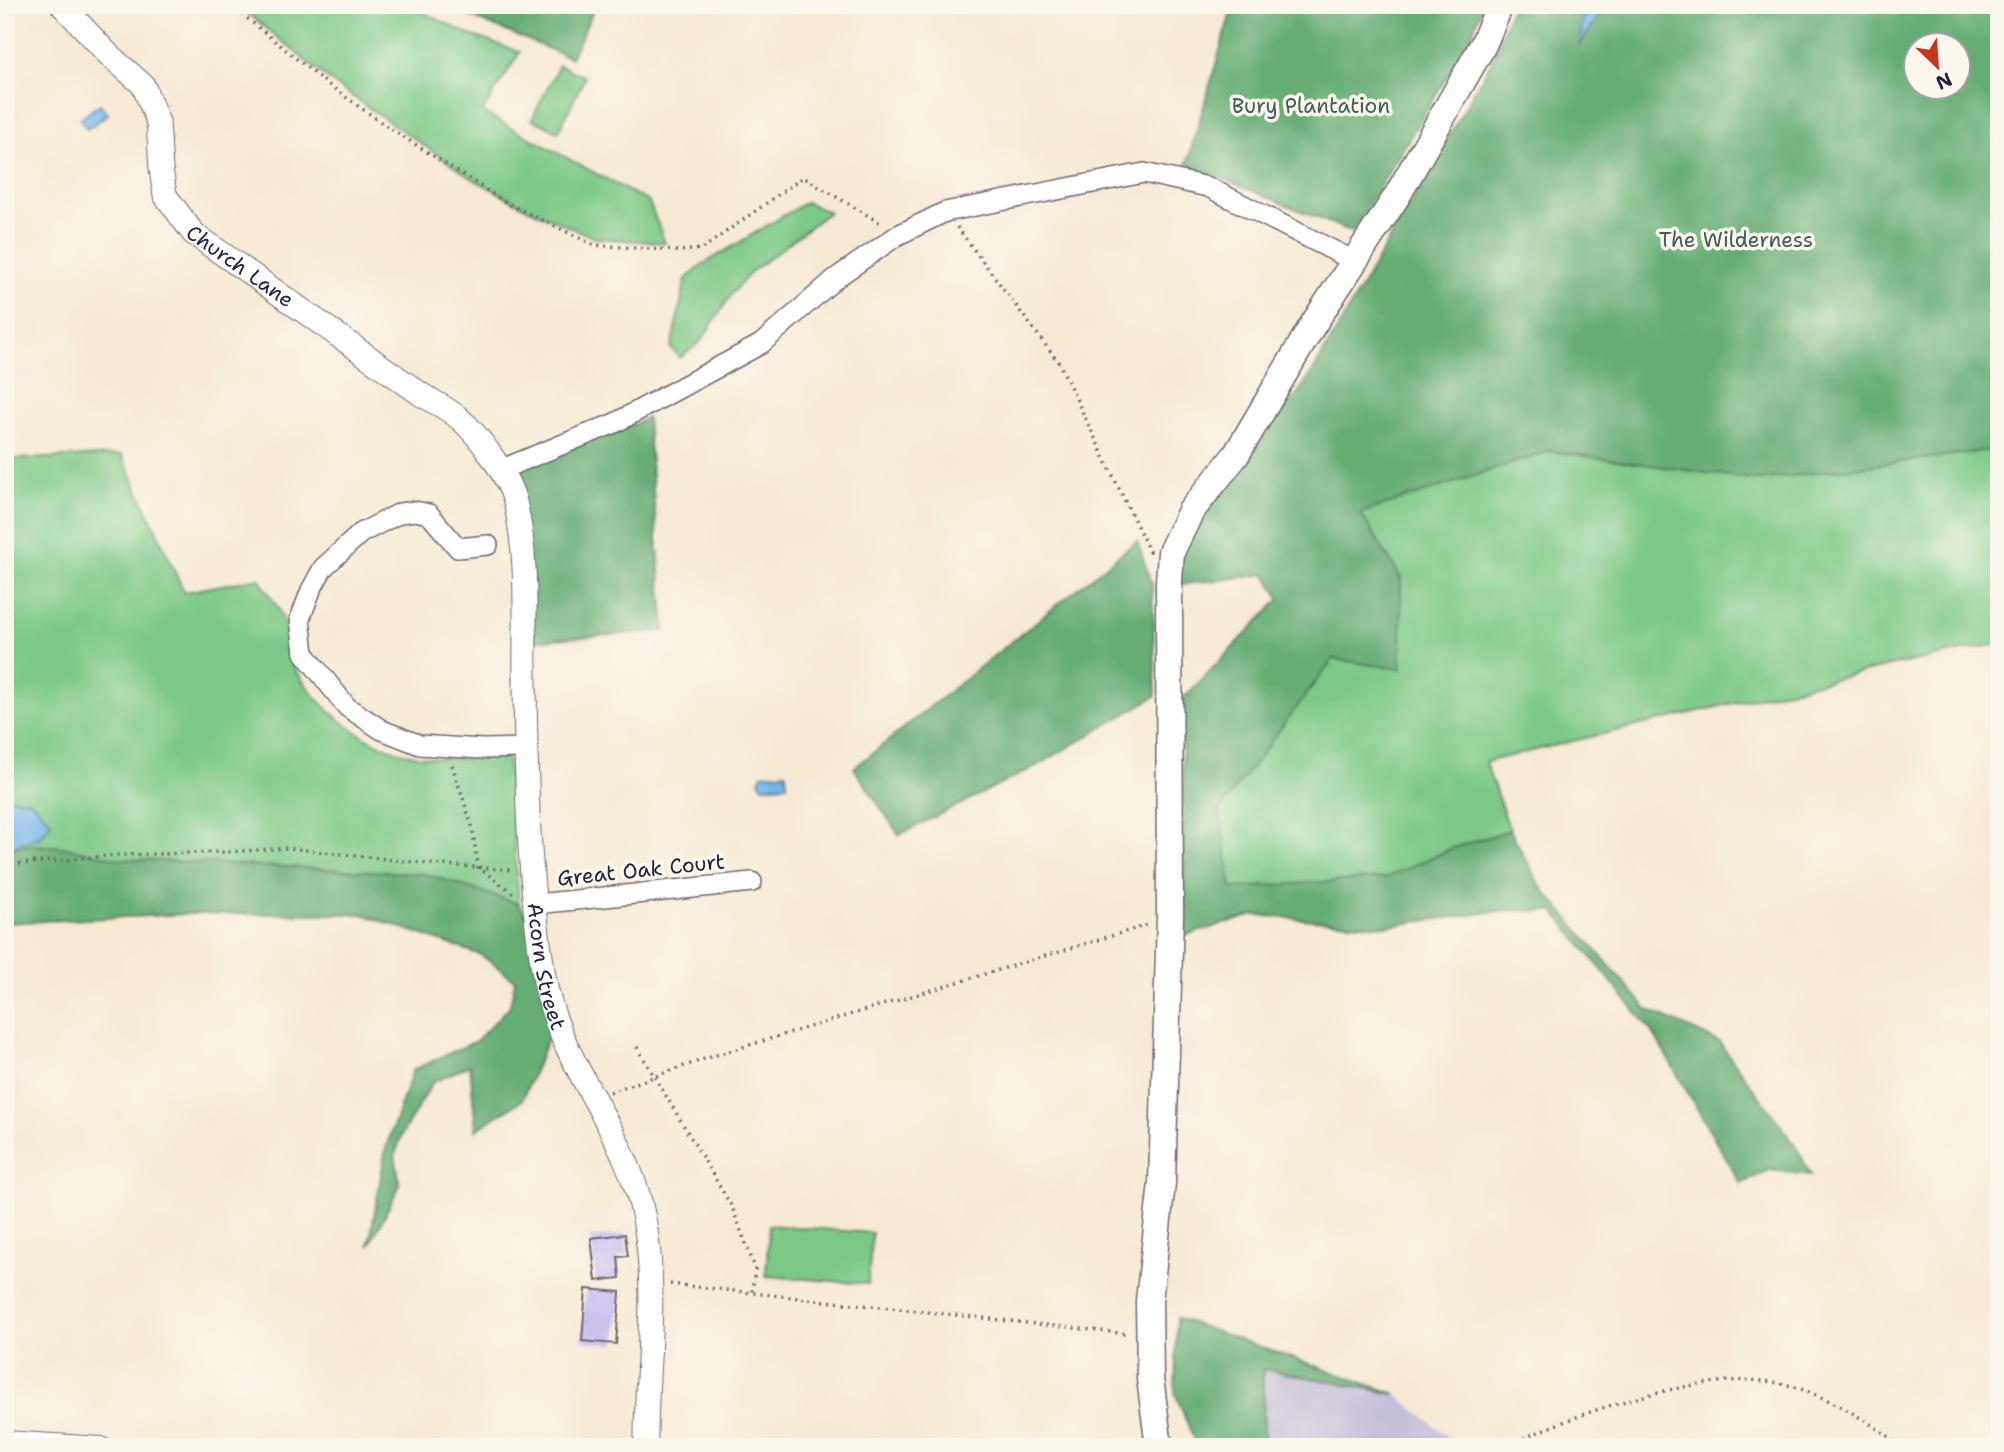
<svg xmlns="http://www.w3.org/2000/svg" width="2004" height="1452" viewBox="0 0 2004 1452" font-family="'Shantell Sans',sans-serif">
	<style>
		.industrial { fill: #c7c0d9 }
		.green { fill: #7cc987; stroke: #4f7661; stroke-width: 2 }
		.forest { fill: #65ad74; stroke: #446858; stroke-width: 2; fill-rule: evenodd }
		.water { fill: #75b7ea; stroke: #4c6c92; stroke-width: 2 }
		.building { fill: #bfb2f0 }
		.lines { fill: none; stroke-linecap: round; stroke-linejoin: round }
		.service-casing { stroke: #6d6871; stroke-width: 12 }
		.minor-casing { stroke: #6d6871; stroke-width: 22 }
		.tertiary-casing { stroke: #6d6871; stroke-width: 25 }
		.secondary-casing { stroke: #6d6871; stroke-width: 29 }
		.path { stroke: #6d6871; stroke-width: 3.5; stroke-dasharray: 2 5; stroke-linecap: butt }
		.service { stroke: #fff; stroke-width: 10 }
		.minor { stroke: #fff; stroke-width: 19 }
		.tertiary { stroke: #fff; stroke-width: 23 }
		.secondary { stroke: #fff; stroke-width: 26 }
		.labels { text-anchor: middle; stroke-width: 7; stroke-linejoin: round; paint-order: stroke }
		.park-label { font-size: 21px; fill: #425c56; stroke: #fbf7ec }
		.street-label { font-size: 21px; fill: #22223b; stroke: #fbf7ec }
	</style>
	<rect width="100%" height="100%" fill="#fbf7ec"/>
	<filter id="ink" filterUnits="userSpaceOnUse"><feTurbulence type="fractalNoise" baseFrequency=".0143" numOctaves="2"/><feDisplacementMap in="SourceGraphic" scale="14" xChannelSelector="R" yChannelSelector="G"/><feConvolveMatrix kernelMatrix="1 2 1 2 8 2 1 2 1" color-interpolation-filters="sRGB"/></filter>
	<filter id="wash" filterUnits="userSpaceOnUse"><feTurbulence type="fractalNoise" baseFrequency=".00686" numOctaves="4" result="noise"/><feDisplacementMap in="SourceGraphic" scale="28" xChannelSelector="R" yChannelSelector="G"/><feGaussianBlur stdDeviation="1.57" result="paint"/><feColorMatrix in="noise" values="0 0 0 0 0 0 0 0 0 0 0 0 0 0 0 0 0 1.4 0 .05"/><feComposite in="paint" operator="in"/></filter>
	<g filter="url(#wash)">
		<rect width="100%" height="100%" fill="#f7ead5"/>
		<path class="industrial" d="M1262 1369 1396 1394 1457 1444 1456 1447H1264Z"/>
		<path class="green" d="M238 5H408L468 34 520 52 482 112 649 202 665 243 595 238 529 209 473 179 334 84Z
			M559 65 585 77 558 132 532 119Z
			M806 202 829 212 751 272 733 292 701 341 680 358 671 348 686 279 702 265Z
			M1999 449V644L1889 666 1485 762 1510 830 1453 848 1385 878 1232 889 1219 810 1333 659 1401 668V578L1360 513 1550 451 1758 480Z
			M122 455 184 592 259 578C266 591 283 612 285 625 287 639 284 649 291 662 319 712 369 751 427 757 453 760 481 757 507 757L519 904 426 874 120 859 62 847 30 845 5 849 42 836 30 800 5 798V464L15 459Z
			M769 1225 872 1233 868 1284 766 1276Z"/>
		<path class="forest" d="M443 5H596L571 58Z
			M1233 5H1483L1470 39 1352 232 1187 164Z
			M1512 5H1585L1580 44 1606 5H1999V449L1758 480 1550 451 1361 513 1401 578V669L1333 659 1219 810 1232 888 1385 878 1453 848 1510 830 1540 886 1647 1009 1719 1042 1794 1143 1811 1175 1769 1170 1741 1184 1653 1033 1554 911 1506 910 1384 926 1254 915 1184 936 1182 700 1280 599 1266 574 1169 586 1179 547 1309 378 1492 61ZM1916 46H1958V88H1916Z
			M647 418 665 631 528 641 516 508 495 467 617 432Z
			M1137 541 1152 584 1156 696 1040 764 899 835 854 768Z
			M30 845 62 847 120 859 426 874 519 904 530 921 551 1031 522 1100 476 1130 470 1065 433 1082 402 1134 395 1155 400 1185 369 1246 386 1147 413 1070 476 1041 510 1006 515 980 481 955 362 914H191L5 923V849Z
			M1177 1318 1396 1394 1263 1369 1264 1447H1197L1175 1393Z"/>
		<path class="water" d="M1585 5H1606L1579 46Z
			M100 104 108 114 87 129 80 119Z
			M786 772 787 785 763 786 759 781 762 774Z
			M5 798 30 800 51 822 42 836 5 849Z"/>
		<g id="blocks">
			<path class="building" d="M625 1234 628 1256 618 1257 620 1278 596 1281 591 1238Z
				M586 1289 620 1292 616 1344 582 1341Z"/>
		</g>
	</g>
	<g filter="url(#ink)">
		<use href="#blocks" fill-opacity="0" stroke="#6d6871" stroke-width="2"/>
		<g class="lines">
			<defs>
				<path id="service" d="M5 1436 102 1442 112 1447"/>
				<path id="minor" d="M500 470 615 423 761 344 836 278 898 235 945 212 1144 173 1208 187 1356 262
					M488 545 458 548 429 514 415 511 400 513 361 533 323 568 311 590 300 619 304 653 347 707 382 730 420 745 482 749 525 748
					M536 904 752 882"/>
				<g id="tertiary">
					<path id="s1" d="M62 5 108 54 143 85 158 122 161 169 165 195 193 233 422 395C434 402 449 409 460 419 479 435 509 477 515 502 529 559 524 622 525 680 526 778 528 879 544 976 557 1058 619 1122 640 1201 661 1280 645 1367 646 1447"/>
				</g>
				<path id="secondary" d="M1159 1447 1150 1378 1149 1301 1162 1183 1170 918 1169 582 1171 552 1191 511 1236 455 1314 323 1397 196 1483 45 1500 5"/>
			</defs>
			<use href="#service" class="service-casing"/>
			<use href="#minor" class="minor-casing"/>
			<use href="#tertiary" class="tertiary-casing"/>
			<use href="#secondary" class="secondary-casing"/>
			<path class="path" d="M231 5 326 83 385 125 505 202 594 245 679 251 702 249 803 177 882 224
				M957 227 1059 363 1150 553
				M452 765 472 826 478 867 513 893
				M5 865 118 855 227 852 288 848 431 864 513 870
				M637 1047 732 1207 755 1268 752 1293
				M610 1092 713 1056 1151 924
				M670 1284 1129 1334
				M1505 1447C1574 1413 1709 1367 1784 1384 1822 1393 1872 1422 1902 1447"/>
			<use href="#service" class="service"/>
			<use href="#minor" class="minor"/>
			<use href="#tertiary" class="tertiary"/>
			<use href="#secondary" class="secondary"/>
		</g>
	</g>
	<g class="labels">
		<g class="park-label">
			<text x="1311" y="113">Bury Plantation</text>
			<text x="1736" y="247">The Wilderness</text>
		</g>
		<g class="street-label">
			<text dy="7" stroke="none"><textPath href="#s1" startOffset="332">Church Lane</textPath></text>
			<text transform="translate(641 870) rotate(-6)" y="7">Great Oak Court</text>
			<text dy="7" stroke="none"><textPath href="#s1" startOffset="1167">Acorn Street</textPath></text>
		</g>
	</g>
	<rect width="2004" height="1452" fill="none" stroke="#fbf7ec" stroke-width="28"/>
	<g transform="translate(1937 66) rotate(155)"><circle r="33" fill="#fbf7ec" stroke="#a4a2a5" stroke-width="2"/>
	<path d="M0-5L12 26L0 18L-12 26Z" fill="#c8321e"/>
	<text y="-10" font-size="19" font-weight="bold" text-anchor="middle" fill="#22223b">N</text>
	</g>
</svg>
